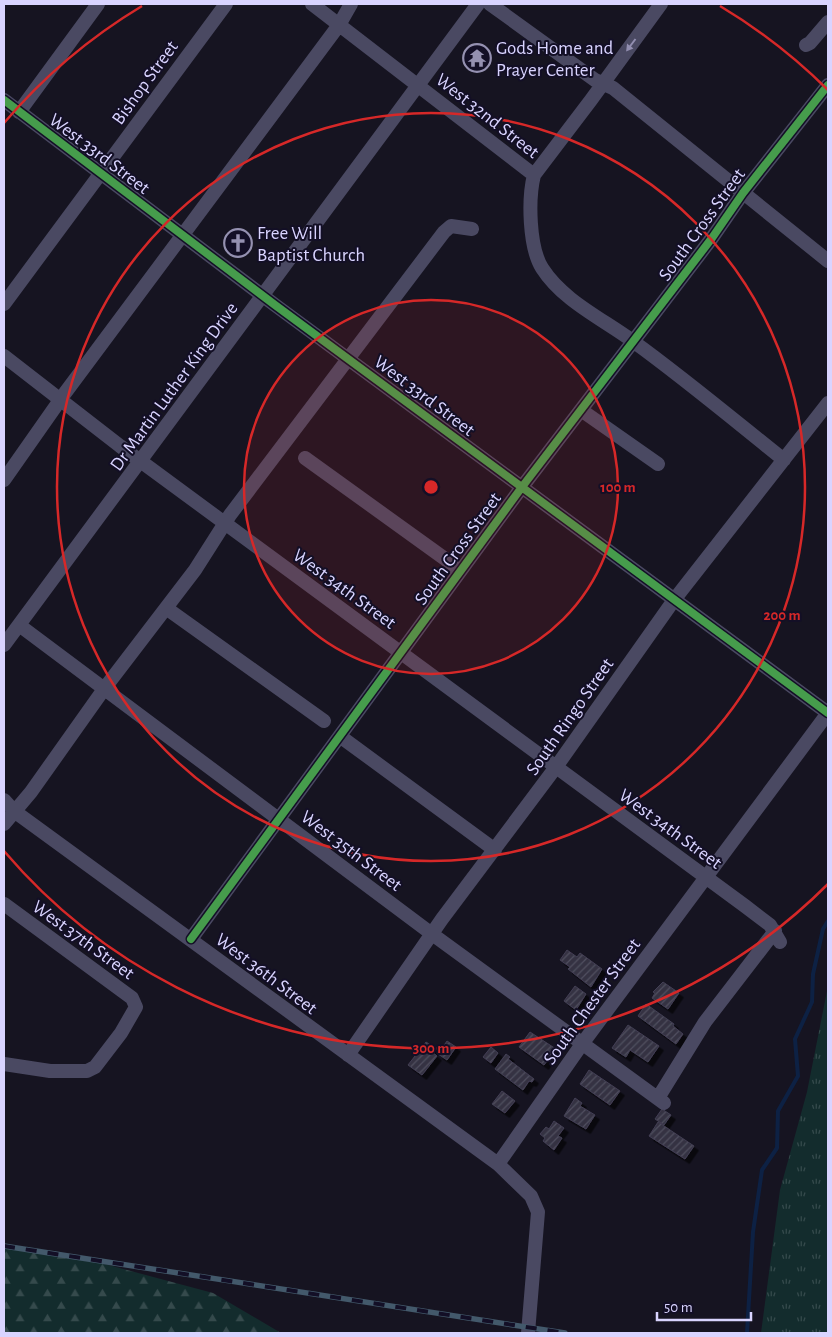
<svg xmlns="http://www.w3.org/2000/svg" width="832" height="1337" viewBox="0 0 832 1337" font-family="'Alegreya Sans',sans-serif">
	<style>
		.forest { fill: url(#forest-firs) }
		.park { fill: url(#park-tufts) }
		.lines { fill: none; stroke-linecap: round; stroke-linejoin: round }
		.stream { stroke: #0d2144; stroke-width: 4 }
		.building { fill: url(#building-hatch); stroke: #433f54; filter: url(#shadow) }
		.minor { stroke: #4a4962; stroke-width: 14 }
		.rail-casing { stroke: #43596b; stroke-width: 5.5 }
		.rail { stroke: #130f26; stroke-width: 4; stroke-dasharray: 11; stroke-linecap: butt }
		.cycleway-casing { stroke: #130f26; stroke-width: 11 }
		.cycleway { stroke: #469c4c; stroke-width: 8 }
		.oneway { fill: #928eb0 }
		.ring { fill: none; stroke: #d62828; stroke-width: 2.5 }
		.labels { text-anchor: middle; stroke-width: 4; stroke-linejoin: round; paint-order: stroke }
		.poi-label { font-size: 19px; fill: #d9d4ff; stroke: #130f26; text-anchor: start }
		.street-label { font-size: 19px; fill: #d9d4ff; stroke: #130f26 }
		.centre { fill: #d62828; stroke: #130f26; stroke-width: 2.5 }
		.ring-label { font-size: 15px; text-anchor: middle; font-weight: bold; fill: #d62828; stroke: #130f26; stroke-width: 4; stroke-linejoin: round; paint-order: stroke }
	</style>
	<defs>
		<pattern id="forest-firs" width="22" height="20" patternUnits="userSpaceOnUse" patternTransform="scale(1.25)"><rect width="22" height="20" fill="#132c2d"/><path d="M5 1l3.5 6h-7zM16 11l3.5 6h-7z" fill="#354a4c"/></pattern>
		<pattern id="park-tufts" width="24" height="20" patternUnits="userSpaceOnUse" patternTransform="scale(1.25)"><rect width="24" height="20" fill="#132c2d"/><path d="M3 7l-1-3M5 7V3M7 7l1-3M15 17l-1-3M17 17v-4M19 17l1-3" fill="none" stroke="#354a4c"/></pattern>
		<pattern id="building-hatch" width="6" height="6" patternUnits="userSpaceOnUse" patternTransform="scale(1.25)"><rect width="6" height="6" fill="#343243"/><path d="M-1 1l2-2M0 6l6-6M5 7l2-2" fill="none" stroke="#514f5f"/></pattern>
		<filter id="shadow"><feDropShadow dx="4.5" dy="4.5" stdDeviation="0" flood-color="#0009"/></filter>
	</defs>
	<rect width="100%" height="100%" fill="#161421"/>
	<path class="forest" d="M4 1246 101 1263 213 1293 281 1333H4Z"/>
	<path class="park" d="M828 986V1333H761L780 1190 807 1092Z"/>
	<g class="lines">
		<path class="stream" d="M747 1333 753 1232 762 1170 777 1148 778 1111 798 1076 795 1039 812 1002 813 974 823 929 828 921"/>
	</g>
	<path class="building" d="M567 950 577 957 580 953 602 969 591 987 568 969 570 967 560 960Z
		M663 982 679 993 668 1009 652 998 655 993 653 992Z
		M575 986 586 994 576 1010 564 1001Z
		M646 1004 674 1024 673 1026 683 1034 676 1044 638 1016Z
		M628 1025 659 1046 648 1062 630 1050 626 1057 612 1048Z
		M530 1032 556 1049 544 1065 519 1047Z
		M447 1041 456 1047 447 1060 438 1054Z
		M426 1042 435 1048 432 1052 437 1056 422 1075 408 1065Z
		M491 1047 498 1053 491 1063 483 1057Z
		M506 1054 510 1057 508 1059 534 1079 532 1082 529 1081 523 1090 495 1069Z
		M589 1070 620 1091 610 1105 580 1084Z
		M502 1091 515 1101 505 1113 492 1104Z
		M575 1098 582 1103 580 1106 595 1115 586 1129 564 1116Z
		M662 1109 671 1115 664 1125 655 1119Z
		M554 1121 564 1128 558 1136 562 1138 554 1150 543 1141 545 1138 540 1134 546 1127 549 1129Z
		M658 1122 694 1146 685 1159 649 1136Z"/>
	<g class="lines">
		<path class="minor" d="M312 4 534 175
			M490 4 595 80 613 88 828 261
			M806 45 810 43 828 22
			M4 100 275 305 828 713
			M19 112 98 4
			M534 175C528 199 529 247 542 268 563 301 603 319 634 342 685 379 734 420 784 460
			M534 175 591 100 661 4
			M4 304 226 4
			M4 356 120 446 745 906 770 925 780 942
			M581 410 658 464
			M305 458 448 561 459 572
			M4 480 65 393 339 25 351 4
			M166 608 324 721
			M19 625 432 934 664 1103
			M4 645 478 4
			M341 737 495 850
			M4 800 14 811 498 1164 531 1196 538 1212 528 1333
			M4 824 31 792 104 689 195 570 230 515 444 232 451 226 472 229
			M4 904 132 998 136 1007 121 1033 95 1067 87 1071H50L4 1064
			M191 939 522 487 712 238 743 193 828 85
			M348 1055 442 919 556 767 674 600 828 403
			M658 1098 705 1022 775 931
			M498 1164 582 1044 828 713"/>
		<defs>
			<path id="rail" d="M4 1246 565 1333"/>
		</defs>
		<use href="#rail" class="rail-casing"/>
		<use href="#rail" class="rail"/>
		<defs>
			<path id="cycleway" d="M4 100 275 305 828 713
				M191 939 522 487 712 238 743 193 828 85"/>
		</defs>
		<use href="#cycleway" class="cycleway-casing"/>
		<use href="#cycleway" class="cycleway"/>
	</g>
	<defs><path id="oneway-solid" d="M-6-.8H1V-3.2L6.5 0L1 3.2V.8H-6Z" transform="scale(1.25)"/></defs>
	<use class="oneway" href="#oneway-solid" transform="translate(631 45) rotate(127)"/>
	<circle cx="431" cy="487" r="187" fill="#d62828" fill-opacity=".12"/>
	<g class="ring">
		<circle cx="431" cy="487" r="187"/>
		<circle cx="431" cy="487" r="374"/>
		<path d="M828 884A561 561 0 0 1 4 851M4 123A561 561 0 0 1 142 6M720 6A561 561 0 0 1 828 90"/>
	</g>
	<defs>
		<symbol id="temple-ring" viewBox="-11 -11 22 22"><circle r="9.5" fill="#130f26" stroke="#9591b1" stroke-width="1.5"/><path d="M0-6L5-2H3V0L6.5 2.5H4V6H1.5V3h-3V6H-4V2.5H-6.5L-3 0V-2H-5Z" fill="#9591b1"/></symbol>
		<symbol id="church-ring" viewBox="-11 -11 22 22"><circle r="9.5" fill="#130f26" stroke="#9591b1" stroke-width="1.5"/><path d="M-1.2-6h2.4v3.5h3.3v2.4h-3.3V6h-2.4V-.1h-3.3v-2.4h3.3Z" fill="#9591b1"/></symbol>
	</defs>
	<g fill-rule="evenodd">
		<use href="#temple-ring" x="461" y="42" width="32" height="32"/>
		<use href="#church-ring" x="222" y="227" width="32" height="32"/>
	</g>
	<g class="labels">
		<g class="poi-label">
			<text x="496" y="54">Gods Home and<tspan x="496" dy="22">Prayer Center</tspan></text>
			<text x="257" y="239">Free Will<tspan x="257" dy="22">Baptist Church</tspan></text>
		</g>
		<g class="street-label">
			<text transform="translate(144 82) rotate(-54)" y="7">Bishop Street</text>
			<text transform="translate(488 115) rotate(38)" y="7">West 32nd Street</text>
			<text transform="translate(100 153) rotate(37)" y="7">West 33rd Street</text>
			<text transform="translate(701 224) rotate(-54)" y="7">South Cross Street</text>
			<text transform="translate(173 386) rotate(-54)" y="7">Dr Martin Luther King Drive</text>
			<text transform="translate(425 395) rotate(37)" y="7">West 33rd Street</text>
			<text transform="translate(457 548) rotate(-54)" y="7">South Cross Street</text>
			<text transform="translate(345 588) rotate(36)" y="7">West 34th Street</text>
			<text transform="translate(569 716) rotate(-55)" y="7">South Ringo Street</text>
			<text transform="translate(671 828) rotate(36)" y="7">West 34th Street</text>
			<text transform="translate(352 850) rotate(37)" y="7">West 35th Street</text>
			<text transform="translate(84 939) rotate(36)" y="7">West 37th Street</text>
			<text transform="translate(267 973) rotate(37)" y="7">West 36th Street</text>
			<text transform="translate(591 1001) rotate(-54)" y="7">South Chester Street</text>
		</g>
	</g>
	<circle cx="431" cy="487" r="8" class="centre"/>
	<g class="ring-label">
		<text x="618" y="492">100 m</text>
		<text x="782" y="620">200 m</text>
		<text x="431" y="1053">300 m</text>
	</g>
	<rect width="832" height="1337" fill="none" stroke="#d9d4ff" stroke-width="10"/>
	<path d="M657 1312v8h94v-8" fill="none" stroke="#d9d4ff" stroke-width="2.5"/>
	<text x="664" y="1312" font-size="15" fill="#d9d4ff" stroke="#130f26" stroke-width="4" paint-order="stroke">50 m</text>
</svg>
